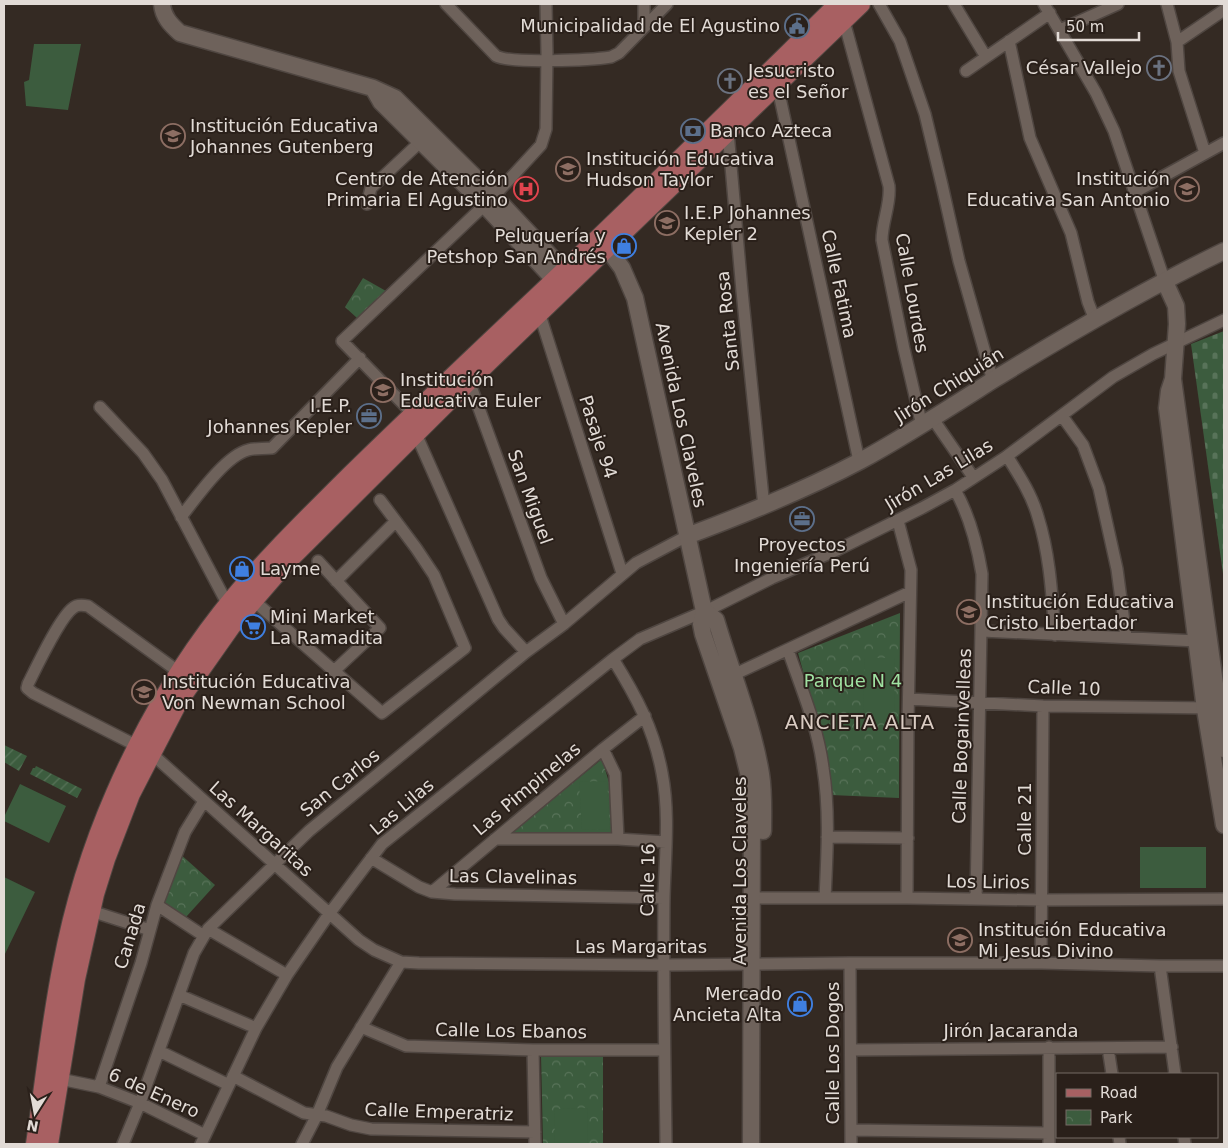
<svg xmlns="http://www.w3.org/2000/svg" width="1228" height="1148" viewBox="0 0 1228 1148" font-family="'DejaVu Sans',sans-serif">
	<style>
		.cemetery { fill: url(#cemetery-stones) }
		.park { fill: url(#park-crowns) }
		.garden { fill: url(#garden-furrows) }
		.pitch { fill: #3c5c3e }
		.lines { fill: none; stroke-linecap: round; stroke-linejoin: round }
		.street-casing { stroke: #4f4641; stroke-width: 14 }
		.secondary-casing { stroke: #4f4641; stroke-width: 19 }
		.primary-casing { stroke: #4f4641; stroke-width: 20 }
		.street { stroke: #6e625b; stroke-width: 11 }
		.secondary { stroke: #6e625b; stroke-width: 16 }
		.primary { stroke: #a86062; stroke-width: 18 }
		.labels { text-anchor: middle; stroke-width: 4; stroke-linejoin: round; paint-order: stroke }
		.poi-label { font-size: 18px; fill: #e2dbd6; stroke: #2a201a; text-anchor: start }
		.street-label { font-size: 18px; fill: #e2dbd6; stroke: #2a201a }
		.park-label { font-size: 18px; fill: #a0e2a2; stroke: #2a201a }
		.quarter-label { font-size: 20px; letter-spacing: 1px; fill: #daccc3; stroke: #2a201a }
	</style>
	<defs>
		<pattern id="cemetery-stones" width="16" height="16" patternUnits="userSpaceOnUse" patternTransform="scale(1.25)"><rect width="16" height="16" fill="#3c5c3e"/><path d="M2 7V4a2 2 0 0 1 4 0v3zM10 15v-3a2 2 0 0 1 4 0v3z" fill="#587359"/></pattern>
		<pattern id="park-crowns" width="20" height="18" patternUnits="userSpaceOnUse" patternTransform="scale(1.25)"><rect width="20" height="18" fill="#3c5c3e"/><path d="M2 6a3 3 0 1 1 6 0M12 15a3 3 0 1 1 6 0" fill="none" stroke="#587359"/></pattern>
		<pattern id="garden-furrows" width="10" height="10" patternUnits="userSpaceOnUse" patternTransform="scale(1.25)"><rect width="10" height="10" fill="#3c5c3e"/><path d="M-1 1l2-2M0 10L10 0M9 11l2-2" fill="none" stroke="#587359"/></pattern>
	</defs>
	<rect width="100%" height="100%" fill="#342a23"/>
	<path class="cemetery" d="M1224 331V581L1191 344Z"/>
	<path class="park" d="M363 278 386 291 357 318 345 307Z
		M900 613 899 798 831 795 825 751 798 653Z
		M602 759 611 789 614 834 512 837 511 833Z
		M179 853 215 885 186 917 164 902Z
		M603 1054V1144H543L541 1055Z"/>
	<path class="garden" d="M4 745 27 756 19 771 4 762Z
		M36 766 82 789 77 798 30 774 33 768H35Z"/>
	<path class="pitch" d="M34 44H81L68 110 26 106 24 82 29 80Z
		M865 658H895L894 711H863Z
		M607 781 610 829 582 830 579 782Z
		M20 784 66 806 49 843 4 821V817Z
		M1140 847H1206V888H1140Z
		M4 877 35 892 4 956Z
		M587 1108 588 1144H555L554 1109Z"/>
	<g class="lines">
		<defs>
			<path id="street" d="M446 4 496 56C511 64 592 60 611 57L619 53 667 4
				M879 4 900 41 925 114 942 185 959 261 993 381
				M954 4 986 57
				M1044 4 1096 93 1114 131 1165 282
				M1167 4 1177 42 1179 71 1205 153
				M844 21 889 186C891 204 882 221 882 240L904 349 922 426
				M644 27V4
				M1060 30 1118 4
				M1009 41 1030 138 1071 233 1088 302 1095 320
				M1177 42 1224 10
				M966 71 1050 13
				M777 84 859 461
				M728 132 742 291 764 507
				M1135 192 1224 143
				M367 204 371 188 418 144
				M539 312 622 573
				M469 381 541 578 564 624
				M100 407 143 453 162 480 228 605
				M413 414 342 341 494 196 541 145 546 129 547 53 546 4
				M1062 416 1083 445 1099 488 1117 569 1126 637
				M933 419 973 477
				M416 434 498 619 504 628 526 652
				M1007 456C1019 475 1032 495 1038 517 1050 555 1052 596 1055 635
				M955 490C970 516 977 544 982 574L976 899
				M181 517C196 498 225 456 248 450 255 448 264 449 272 448L360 358
				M898 521 911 570 908 723 907 898
				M318 561 380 628 334 671
				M336 581 395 522
				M253 600 382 713 465 648 434 575 416 548 380 500
				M982 631 1197 641
				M788 650C801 688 818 727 823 768 830 811 827 855 825 898
				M613 659C636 696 654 729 662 773 670 814 665 856 664 898 663 980 665 1062 666 1144
				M179 672 88 606C83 605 77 604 73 608 60 617 36 668 28 684L27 688 33 693 151 753 359 940 374 950 401 962 419 963 665 965 850 963H1041L1160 966H1224
				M733 675 910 592
				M909 699 1043 706 1212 708
				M603 749 615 774 618 839
				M827 837 908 838
				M495 839H618L666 842
				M371 858 419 887 432 892 455 894 664 898
				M432 892 603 749 645 716
				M751 898H907L1042 900 1224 899
				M157 905 204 936
				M91 911 150 930
				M208 929 287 975
				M850 963 851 1144
				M1041 963 1043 706
				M1160 966 1175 1074
				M179 995 256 1028
				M361 1027 406 1046 533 1050H664
				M1108 1048 1112 1074
				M533 1050 535 1144
				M851 1050 1172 1047
				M159 1051 229 1085
				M233 1076 304 1113 326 1116 351 1125 371 1129 535 1132
				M60 1079 99 1087 140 1103 205 1135
				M99 1087 141 963 157 905 185 832 204 801
				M851 1130 1049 1133
				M1119 1137 1120 1144
				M1184 1137 1185 1144
				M123 1144 140 1103 194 953 208 929 309 831 526 652 564 624 636 563 687 536
				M201 1144 256 1028 287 975 329 914 382 844 613 659 640 639 710 609 772 578 837 550 922 508 955 490 1007 456 1113 377 1153 354 1224 320
				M302 1144 317 1115 337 1067 401 962
				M1049 1144V1047"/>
			<path id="secondary" d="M162 4C163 17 171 25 180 33L373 88 395 98 494 196 573 280
				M373 88 381 102 480 200 563 289
				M597 240 613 256 622 268 635 298 704 611 701 624 703 634 742 748 750 780 752 817 751 1144
				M1165 282 1176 306 1177 324 1173 379
				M687 536C746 514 805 490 860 461 906 436 949 408 993 380 1068 334 1145 289 1224 251
				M704 611 716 620C731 671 752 721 761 774 764 793 763 812 763 831
				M1224 749 1173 379 1169 391 1167 408 1205 709 1224 825"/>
			<path id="primary" d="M35 1144C44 1085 50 1025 62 965 73 907 91 848 115 793 143 729 178 668 221 613 258 566 302 523 344 481 399 427 455 374 511 321 622 217 730 110 838 4
				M49 1144 76 979 95 894 106 859 131 794 179 701 231 627 287 562 469 381 861 4"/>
		</defs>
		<use href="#street" class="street-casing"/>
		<use href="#secondary" class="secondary-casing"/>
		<use href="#primary" class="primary-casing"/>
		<use href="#street" class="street"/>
		<use href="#secondary" class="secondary"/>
		<use href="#primary" class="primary"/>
	</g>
	<defs>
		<symbol id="civic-ring" viewBox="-11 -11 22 22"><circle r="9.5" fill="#2a201a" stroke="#5c6f8a" stroke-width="1.5"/><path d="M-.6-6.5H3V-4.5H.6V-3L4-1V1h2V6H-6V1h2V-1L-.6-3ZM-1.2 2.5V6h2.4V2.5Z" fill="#5c6f8a"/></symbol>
		<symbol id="church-ring" viewBox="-11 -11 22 22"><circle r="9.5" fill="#2a201a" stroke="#6b7280" stroke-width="1.5"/><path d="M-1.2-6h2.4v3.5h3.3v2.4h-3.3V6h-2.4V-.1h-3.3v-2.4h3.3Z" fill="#6b7280"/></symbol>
		<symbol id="bank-ring" viewBox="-11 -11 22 22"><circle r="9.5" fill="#2a201a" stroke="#5c6f8a" stroke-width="1.5"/><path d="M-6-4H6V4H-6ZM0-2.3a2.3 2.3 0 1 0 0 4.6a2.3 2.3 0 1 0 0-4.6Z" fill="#5c6f8a"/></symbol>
		<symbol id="school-ring" viewBox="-11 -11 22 22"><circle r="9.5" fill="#2a201a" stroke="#8d6e63" stroke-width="1.5"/><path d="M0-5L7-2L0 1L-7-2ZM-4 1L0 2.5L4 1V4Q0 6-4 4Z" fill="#8d6e63"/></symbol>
		<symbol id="hospital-ring" viewBox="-11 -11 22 22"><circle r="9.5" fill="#2a201a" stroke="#e0444e" stroke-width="1.5"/><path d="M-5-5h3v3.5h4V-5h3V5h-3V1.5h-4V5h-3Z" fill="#e0444e"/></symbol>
		<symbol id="university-ring" viewBox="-11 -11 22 22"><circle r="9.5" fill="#2a201a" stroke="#8d6e63" stroke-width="1.5"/><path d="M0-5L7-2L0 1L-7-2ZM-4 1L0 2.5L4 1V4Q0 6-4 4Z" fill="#8d6e63"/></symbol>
		<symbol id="shop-ring" viewBox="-11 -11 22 22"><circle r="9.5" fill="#2a201a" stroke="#3f7fe0" stroke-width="1.5"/><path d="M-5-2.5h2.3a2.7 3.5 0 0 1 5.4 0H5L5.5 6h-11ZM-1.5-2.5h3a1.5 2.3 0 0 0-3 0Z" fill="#3f7fe0"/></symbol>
		<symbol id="office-ring" viewBox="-11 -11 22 22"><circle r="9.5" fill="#2a201a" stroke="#5c6f8a" stroke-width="1.5"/><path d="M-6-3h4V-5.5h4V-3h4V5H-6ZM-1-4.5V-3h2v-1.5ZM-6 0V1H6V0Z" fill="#5c6f8a"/></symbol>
		<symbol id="supermarket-ring" viewBox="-11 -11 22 22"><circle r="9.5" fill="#2a201a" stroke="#3f7fe0" stroke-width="1.5"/><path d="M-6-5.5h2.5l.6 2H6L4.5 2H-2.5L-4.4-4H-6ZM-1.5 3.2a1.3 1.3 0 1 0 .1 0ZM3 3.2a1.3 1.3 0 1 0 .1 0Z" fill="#3f7fe0"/></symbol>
	</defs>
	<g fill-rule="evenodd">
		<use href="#civic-ring" x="783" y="12" width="28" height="28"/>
		<use href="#church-ring" x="1145" y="54" width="28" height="28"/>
		<use href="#church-ring" x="716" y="67" width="28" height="28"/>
		<use href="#bank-ring" x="679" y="117" width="28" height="28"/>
		<use href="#school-ring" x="159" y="122" width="28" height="28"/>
		<use href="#school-ring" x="554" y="155" width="28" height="28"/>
		<use href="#hospital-ring" x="512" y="175" width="28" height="28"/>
		<use href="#school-ring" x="1173" y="175" width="28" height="28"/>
		<use href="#university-ring" x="653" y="209" width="28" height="28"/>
		<use href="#shop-ring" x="610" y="232" width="28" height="28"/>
		<use href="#school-ring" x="369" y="376" width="28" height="28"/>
		<use href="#office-ring" x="355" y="402" width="28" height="28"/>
		<use href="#office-ring" x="788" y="505" width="28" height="28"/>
		<use href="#shop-ring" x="228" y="555" width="28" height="28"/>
		<use href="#school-ring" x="955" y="598" width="28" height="28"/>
		<use href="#supermarket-ring" x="239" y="613" width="28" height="28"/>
		<use href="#school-ring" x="130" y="678" width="28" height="28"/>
		<use href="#school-ring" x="946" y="926" width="28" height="28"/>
		<use href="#shop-ring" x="786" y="990" width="28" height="28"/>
	</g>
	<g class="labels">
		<g class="poi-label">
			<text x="780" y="32" text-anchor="end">Municipalidad de El Agustino</text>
			<text x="1142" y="74" text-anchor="end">César Vallejo</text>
			<text x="748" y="77">Jesucristo<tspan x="748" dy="21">es el Señor</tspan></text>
			<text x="190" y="132">Institución Educativa<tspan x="190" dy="21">Johannes Gutenberg</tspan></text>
			<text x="710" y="137">Banco Azteca</text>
			<text x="586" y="165">Institución Educativa<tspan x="586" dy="21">Hudson Taylor</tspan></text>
			<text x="508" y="185" text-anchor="end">Centro de Atención<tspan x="508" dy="21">Primaria El Agustino</tspan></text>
			<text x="1170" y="185" text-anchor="end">Institución<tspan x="1170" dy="21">Educativa San Antonio</tspan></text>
			<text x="684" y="219">I.E.P Johannes<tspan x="684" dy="21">Kepler 2</tspan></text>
			<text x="606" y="242" text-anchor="end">Peluquería y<tspan x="606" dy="21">Petshop San Andrés</tspan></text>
			<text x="400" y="386">Institución<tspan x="400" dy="21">Educativa Euler</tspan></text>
			<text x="352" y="412" text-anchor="end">I.E.P.<tspan x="352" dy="21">Johannes Kepler</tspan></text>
			<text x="802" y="551" text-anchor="middle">Proyectos<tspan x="802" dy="21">Ingeniería Perú</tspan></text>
			<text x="260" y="575">Layme</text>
			<text x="986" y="608">Institución Educativa<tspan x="986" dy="21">Cristo Libertador</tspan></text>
			<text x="270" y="623">Mini Market<tspan x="270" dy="21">La Ramadita</tspan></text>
			<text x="162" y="688">Institución Educativa<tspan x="162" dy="21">Von Newman School</tspan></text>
			<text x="978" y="936">Institución Educativa<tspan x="978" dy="21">Mi Jesus Divino</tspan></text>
			<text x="782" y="1000" text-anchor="end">Mercado<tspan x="782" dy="21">Ancieta Alta</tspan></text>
		</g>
		<g class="street-label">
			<text transform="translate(839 284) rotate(78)" y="6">Calle Fatima</text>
			<text transform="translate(912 293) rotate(80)" y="6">Calle Lourdes</text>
			<text transform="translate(728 321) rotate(-96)" y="6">Santa Rosa</text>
			<text transform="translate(949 385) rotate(-32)" y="6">Jirón Chiquián</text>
			<text transform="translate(681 415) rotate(78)" y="6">Avenida Los Claveles</text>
			<text transform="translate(598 437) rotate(72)" y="6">Pasaje 94</text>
			<text transform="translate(939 475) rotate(-31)" y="6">Jirón Las Lilas</text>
			<text transform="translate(530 497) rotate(70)" y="6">San Miguel</text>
			<text transform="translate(1064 688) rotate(2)" y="6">Calle 10</text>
			<text transform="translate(962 736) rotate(-88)" y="6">Calle Bogainvelleas</text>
			<text transform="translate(340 783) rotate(-39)" y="6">San Carlos</text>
			<text transform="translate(527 789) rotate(-40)" y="6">Las Pimpinelas</text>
			<text transform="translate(402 807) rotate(-40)" y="6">Las Lilas</text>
			<text transform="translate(1025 819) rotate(-90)" y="6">Calle 21</text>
			<text transform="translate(261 829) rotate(42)" y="6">Las Margaritas</text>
			<text transform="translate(740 871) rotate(-90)" y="6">Avenida Los Claveles</text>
			<text transform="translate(513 877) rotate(1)" y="6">Las Clavelinas</text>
			<text transform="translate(648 880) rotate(-89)" y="6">Calle 16</text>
			<text transform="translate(988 882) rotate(1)" y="6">Los Lirios</text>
			<text transform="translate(130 936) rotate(-73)" y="6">Canada</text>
			<text x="641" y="953">Las Margaritas</text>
			<text transform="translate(511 1031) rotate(1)" y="6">Calle Los Ebanos</text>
			<text x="1011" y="1037">Jirón Jacaranda</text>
			<text transform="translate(833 1053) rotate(-90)" y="6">Calle Los Dogos</text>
			<text transform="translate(154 1093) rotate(24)" y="6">6 de Enero</text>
			<text transform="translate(439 1112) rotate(2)" y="6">Calle Emperatriz</text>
		</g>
		<g class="park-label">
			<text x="853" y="687">Parque N 4</text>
		</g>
		<g class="quarter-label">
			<text x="860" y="729">ANCIETA ALTA</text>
		</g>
	</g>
	<rect width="1228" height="1148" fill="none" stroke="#e2dbd6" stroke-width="10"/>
	<rect x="1056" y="1073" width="162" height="65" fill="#2a201a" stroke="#746b65"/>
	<rect x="1066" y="1089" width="25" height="8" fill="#a86062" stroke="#746b65"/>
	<text x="1100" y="1098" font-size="15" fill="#e2dbd6">Road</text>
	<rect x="1066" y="1110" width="25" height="15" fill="url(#park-crowns)" stroke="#746b65"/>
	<text x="1100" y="1123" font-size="15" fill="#e2dbd6">Park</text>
	<g transform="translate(35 1113) rotate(191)" stroke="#2a201a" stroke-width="4" paint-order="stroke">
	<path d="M0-4L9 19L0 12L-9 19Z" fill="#e2dbd6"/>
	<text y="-8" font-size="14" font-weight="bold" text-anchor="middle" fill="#e2dbd6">N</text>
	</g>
	<path d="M1058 32v8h81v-8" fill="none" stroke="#e2dbd6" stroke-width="2.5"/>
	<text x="1066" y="32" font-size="15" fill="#e2dbd6" stroke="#2a201a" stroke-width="4" paint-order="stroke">50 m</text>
</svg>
